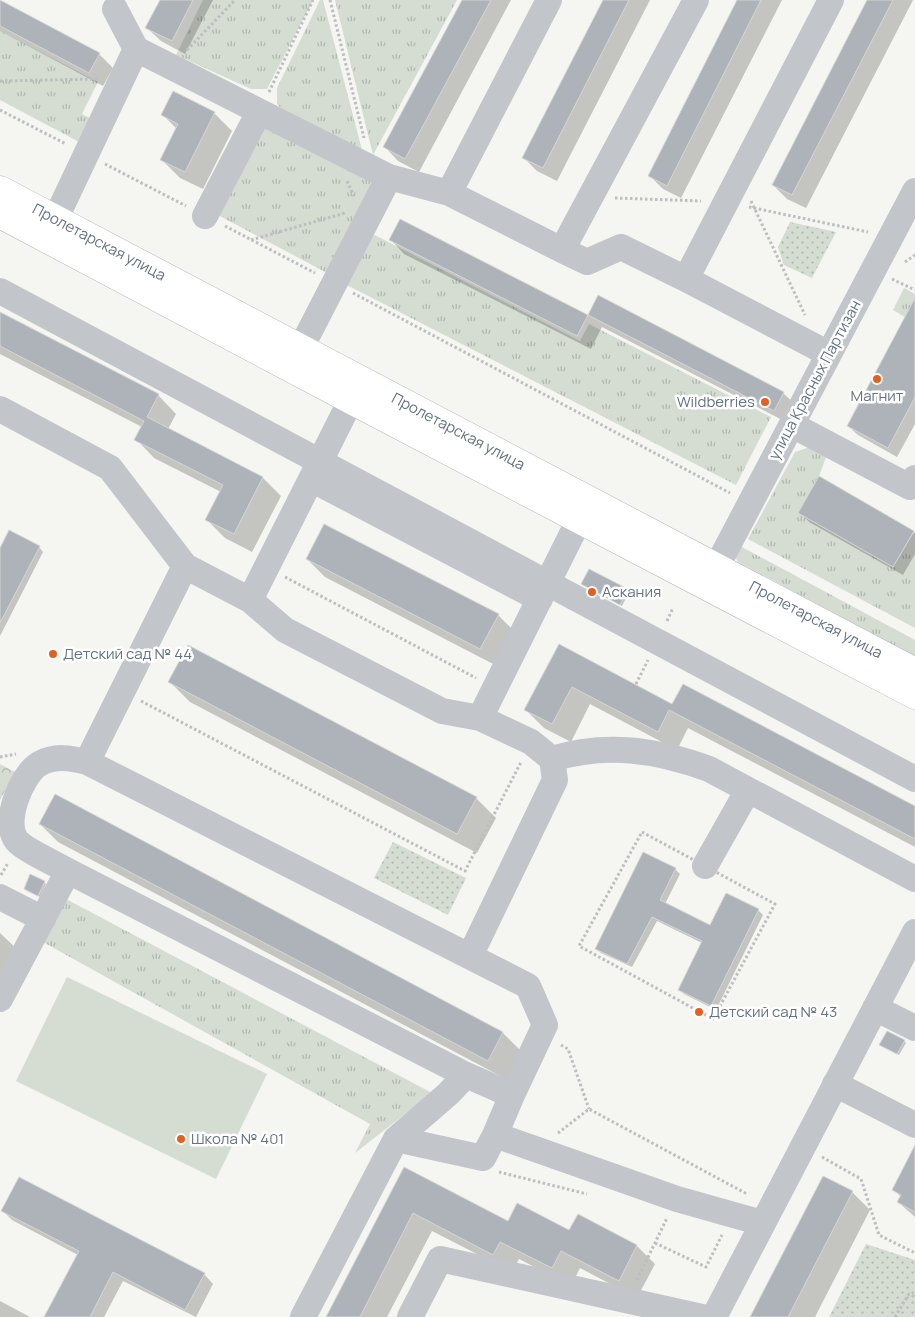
<svg xmlns="http://www.w3.org/2000/svg" width="915" height="1317" viewBox="0 0 915 1317" font-family="Manrope,sans-serif">
	<style>
		.grass { fill: url(#grass-tufts) }
		.forest { fill: url(#forest-crowns) }
		.park { fill: url(#park-dots) }
		.pitch { fill: #d5dcd2 }
		.shadow { fill: #0003 }
		.building { fill: #adb3b9; stroke: #d6d6d4 }
		.lines { fill: none; stroke-linecap: round; stroke-linejoin: round }
		.major-casing { stroke: #b5b9bd; stroke-width: 29 }
		.path { stroke: #bcbec0; stroke-width: 3; stroke-dasharray: 2.5 2.5; stroke-linecap: butt }
		.minor { stroke: #c2c5c9; stroke-width: 26 }
		.major { stroke: #fff; stroke-width: 28 }
		.poi-dot { fill: #e36023; stroke: #fff; stroke-width: 2 }
		.labels { text-anchor: middle; stroke-width: 5; stroke-linejoin: round; paint-order: stroke }
		.street-label { font-size: 15px; fill: #647282; stroke: #fff }
		.poi-label { font-size: 15px; fill: #647282; stroke: #fff; text-anchor: start }
	</style>
	<defs>
		<pattern id="grass-tufts" width="24" height="20" patternUnits="userSpaceOnUse" patternTransform="scale(1.25)"><rect width="24" height="20" fill="#d5dcd2"/><path d="M3 7l-1-3M5 7V3M7 7l1-3M15 17l-1-3M17 17v-4M19 17l1-3" fill="none" stroke="#b0b7b0"/></pattern>
		<pattern id="forest-crowns" width="20" height="18" patternUnits="userSpaceOnUse" patternTransform="scale(1.25)"><rect width="20" height="18" fill="#d5dcd2"/><path d="M2 6a3 3 0 1 1 6 0M12 15a3 3 0 1 1 6 0" fill="none" stroke="#b0b7b0"/></pattern>
		<pattern id="park-dots" width="8" height="8" patternUnits="userSpaceOnUse" patternTransform="scale(1.25)"><rect width="8" height="8" fill="#d5dcd2"/><path d="M2 2h.1M6 6h.1" fill="none" stroke="#b0b7b0" stroke-width="1.8" stroke-linecap="round"/></pattern>
	</defs>
	<rect width="100%" height="100%" fill="#f5f5f1"/>
	<path class="grass" d="M203 0H313L267 89H251L176 55Z
		M320 0H323L362 150 287 115 277 104V88Z
		M335 0H457L373 155Z
		M0 31 98 82 82 114 95 121 83 144 0 100Z
		M262 121 372 174 375 188 329 274 214 213Z
		M365 230 580 341 589 324 771 417 736 485 339 281Z
		M904 288 915 294V323L893 310Z
		M810 447 828 452 819 476 893 567 915 531V628L748 539 795 452Z
		M740 546 915 640V656L738 562 736 558Z
		M66 899 432 1093 355 1153 370 1124 43 942Z"/>
	<path class="forest" d="M0 764 15 772 0 800Z"/>
	<path class="park" d="M790 222 836 232 812 278 784 265 778 247Z
		M393 842 466 878 448 915 374 878Z
		M866 1244 915 1260V1317H829Z"/>
	<path class="pitch" d="M67 977 267 1074 216 1179 16 1081Z"/>
	<path class="shadow" d="M161 0H213L185 54 161 41 147 28Z
		M463 0H511L419 172 398 161 385 147Z
		M604 0H650L557 181 537 171 523 157Z
		M739 0H782L681 198 663 189 650 176Z
		M869 0H913L806 208 787 199 773 185Z
		M0 2 99 54 113 68 103 86 0 31Z
		M214 113 232 131 203 189 180 178 162 160 177 129 163 115Z
		M401 221 589 316 599 297 783 393 797 406 788 423 602 327 591 349 404 254 391 240Z
		M0 314 158 395 176 414 168 429 263 478 281 496 252 552 225 538 207 520 221 492 154 458 136 439 142 427 0 354Z
		M915 324V424L897 457 858 435 848 426Z
		M800 512 913 532 915 534V554L903 575 809 522Z
		M39 547 43 552 0 636V551Z
		M307 559 498 615 516 633 499 667 325 577Z
		M585 586 627 590 629 592 622 606Z
		M559 646 673 705 915 807V847L688 728 677 750 590 704 571 742 544 728 526 710Z
		M170 682 476 798 496 818 477 853 190 702Z
		M55 796 503 1033 521 1051 506 1079 58 842 40 824Z
		M643 854 675 869 680 874 665 904 711 927 758 910 763 915 716 1010 684 994 679 989 702 943 657 921 632 967 601 953 597 949Z
		M44 882 46 884 40 897 27 891Z
		M0 933 22 954 0 996Z
		M904 1041 906 1043 899 1055 882 1046Z
		M405 1168 509 1222 570 1231 637 1246 655 1264 637 1298 580 1268 571 1286 519 1259 512 1272 432 1231 387 1317H328Z
		M915 1169V1217L898 1202 901 1197 894 1190Z
		M852 1192 870 1210 815 1317H751Z
		M3 1211 204 1274 213 1284 196 1317 123 1281 104 1317H46L78 1255 12 1220Z
		M0 1301 30 1317H0Z"/>
	<path class="building" d="M0 0 100 53 89 73 0 26Z
		M160 0H193L172 41 145 28Z
		M462 0H491L405 159 383 147Z
		M603 0H629L543 168 522 158Z
		M737 0H761L667 186 648 176Z
		M867 0H893L792 195 772 185Z
		M173 91 215 112 185 172 160 160 178 124 161 115Z
		M400 219 588 315 577 336 389 240Z
		M598 295 784 392 774 411 588 315Z
		M915 298V397L888 448 847 426Z
		M0 312 159 394 147 417 263 477 234 534 205 520 223 485 134 440 144 421 0 346Z
		M819 476 914 531 893 567 798 513Z
		M324 524 499 614 480 649 306 559Z
		M9 530 40 546 0 623V548Z
		M589 569 628 589 620 605 581 584Z
		M559 644 672 704 683 684 915 806V839L669 710 658 732 572 687 552 724 524 710Z
		M188 645 477 797 457 834 168 682Z
		M55 794 503 1032 488 1061 39 824Z
		M643 852 676 868 660 900 710 925 726 893 759 909 711 1006 678 990 702 941 652 917 627 964 595 949Z
		M30 874 45 881 38 896 24 889Z
		M887 1031 905 1040 897 1054 879 1045Z
		M915 1145V1212L897 1202 901 1195 892 1190Z
		M404 1167 508 1221 517 1203 569 1230 578 1214 637 1245 619 1281 561 1251 552 1268 500 1242 493 1255 413 1213 360 1317H326Z
		M823 1176 853 1191 788 1317H750Z
		M19 1177 205 1273 185 1310 113 1272 90 1317H44L79 1251 1 1211Z"/>
	<g class="lines">
		<defs>
			<g id="major">
				<path id="s1" d="M0 190 915 672"/>
				<path d="M0 214 351 400 915 695"/>
			</g>
		</defs>
		<use href="#major" class="major-casing"/>
		<path class="path" d="M330 0 364 138
			M187 50 235 0
			M0 81 97 79
			M269 92 313 0
			M0 110 66 144
			M105 164 186 206
			M347 181 354 196
			M615 198 701 201
			M751 201 805 315
			M749 207 868 232
			M225 226 315 273
			M251 240 345 213
			M905 262 915 255
			M892 279 915 290
			M353 293 730 493
			M285 577 476 678
			M667 621 673 608
			M636 684 648 660
			M141 701 465 871 521 762
			M0 757 16 754
			M642 832 775 904 713 1019 579 946Z
			M1 875 8 863
			M561 1045 568 1049 589 1109
			M558 1133 589 1109 747 1194
			M822 1157 861 1179 879 1235 915 1253
			M499 1172 587 1194
			M655 1243 706 1267 722 1235
			M637 1280 667 1218
			M895 1317 909 1294 915 1297"/>
		<path class="minor" d="M115 9 136 49 389 177
			M449 193 549 0
			M205 216 259 112
			M56 218 136 49
			M686 279 621 247 587 262 562 250 696 0
			M0 291 915 779
			M301 348 389 177 449 193 562 250
			M829 354 686 279 831 0
			M0 409 110 468 185 566 250 600 285 630 442 711 480 718 531 742 552 759 555 780 470 956
			M792 425 910 487 915 478
			M311 479 540 599
			M716 568 915 191
			M250 600 351 400
			M480 718 579 520
			M552 759C606 742 657 750 709 769L915 879
			M87 762 185 566
			M705 866 748 790
			M68 871C56 864 27 851 18 842 1 825 21 775 39 764 55 755 71 758 87 762L528 986 545 1025 512 1095 466 1075 448 1094 396 1139 303 1317
			M0 897 43 919
			M0 999 68 871 466 1075
			M875 1008 915 1028
			M835 1084 915 1125
			M512 1095 495 1135 677 1199 762 1223
			M396 1139 483 1158 495 1135
			M410 1317 440 1259 702 1317
			M714 1317 915 932"/>
		<use href="#major" class="major"/>
	</g>
	<g class="poi-dot">
		<circle cx="877" cy="379" r="5"/>
		<circle cx="765" cy="402" r="5"/>
		<circle cx="592" cy="592" r="5"/>
		<circle cx="53" cy="654" r="5"/>
		<circle cx="699" cy="1012" r="5"/>
		<circle cx="181" cy="1139" r="5"/>
	</g>
	<g class="labels">
		<g class="street-label">
			<text dy="5" stroke="none"><textPath href="#s1" startOffset="112">Пролетарская улица</textPath></text>
			<text transform="translate(815 380) rotate(-62)" y="5">улица Красных Партизан</text>
			<text dy="5" stroke="none"><textPath href="#s1" startOffset="518">Пролетарская улица</textPath></text>
			<text dy="5" stroke="none"><textPath href="#s1" startOffset="922">Пролетарская улица</textPath></text>
		</g>
		<g class="poi-label">
			<text x="877" y="401" text-anchor="middle">Магнит</text>
			<text x="755" y="407" text-anchor="end">Wildberries</text>
			<text x="602" y="597">Аскания</text>
			<text x="63" y="659">Детский сад № 44</text>
			<text x="709" y="1017">Детский сад № 43</text>
			<text x="191" y="1144">Школа № 401</text>
		</g>
	</g>
</svg>
